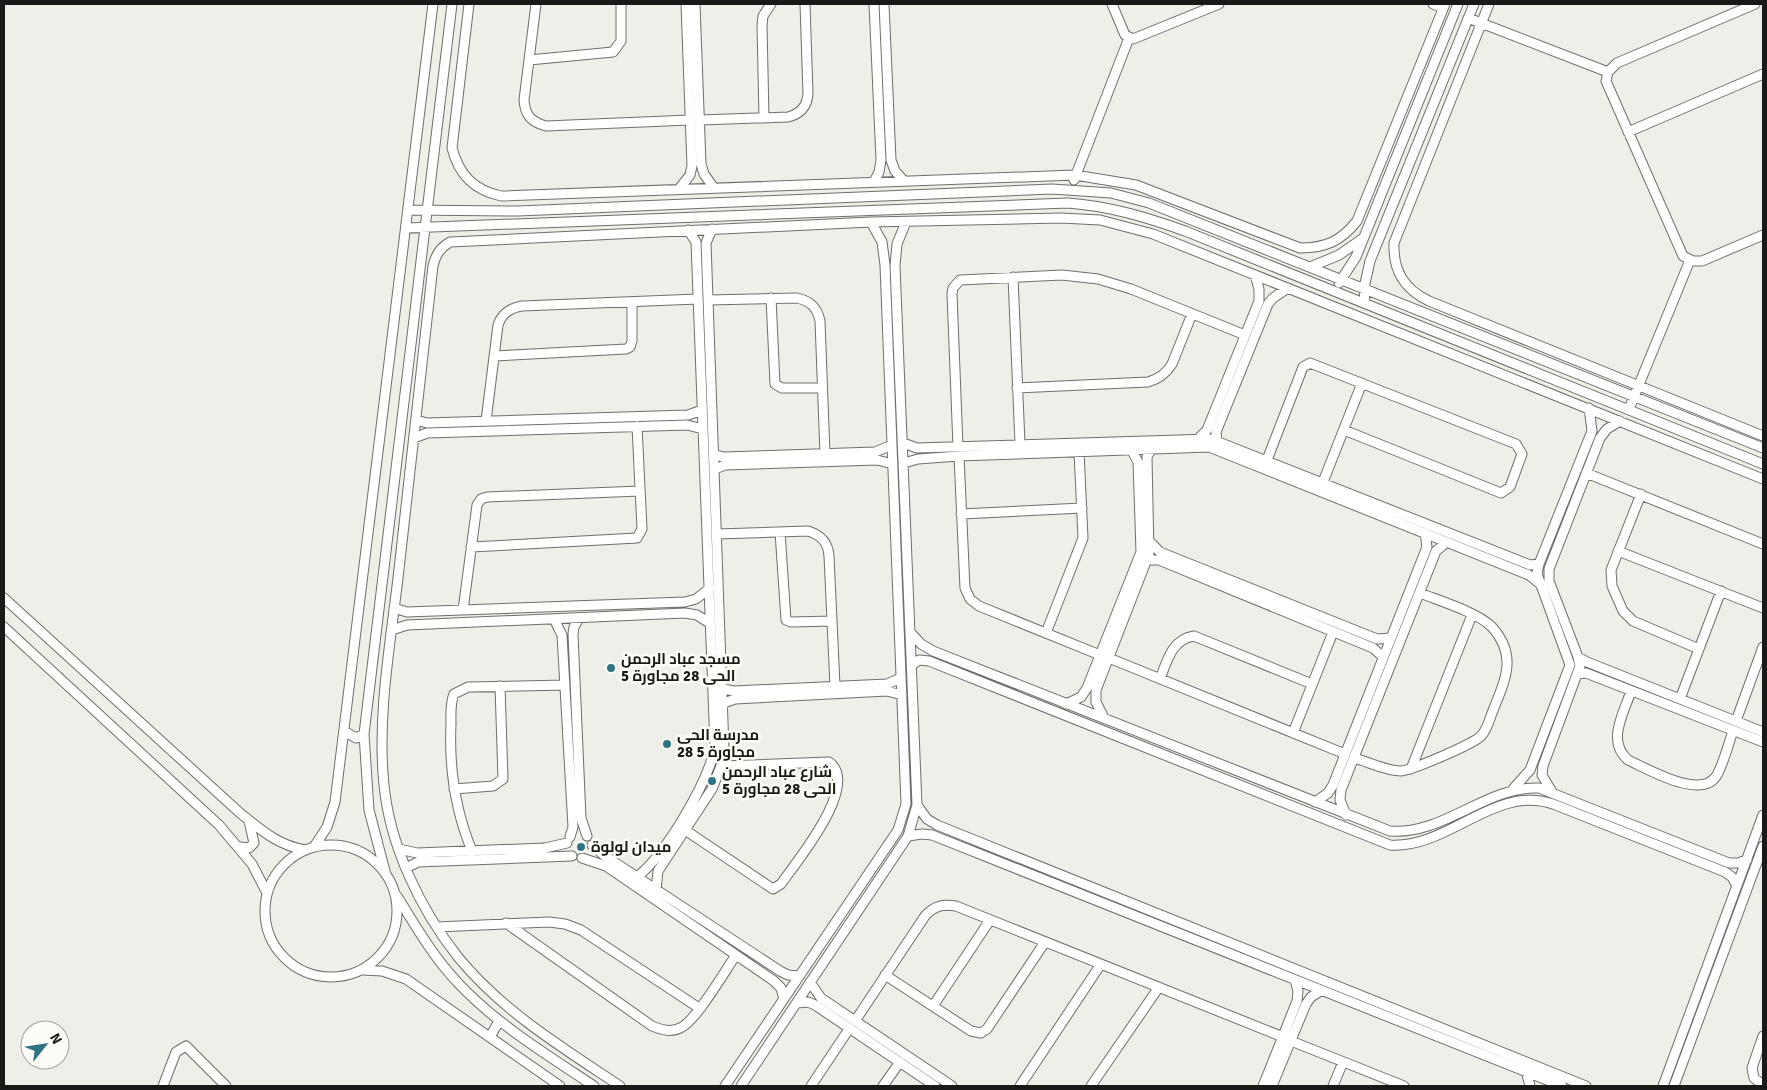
<svg xmlns="http://www.w3.org/2000/svg" width="1767" height="1090" viewBox="0 0 1767 1090" font-family="Signika,Cairo,sans-serif">
	<style>
		.lines { fill: none; stroke-linecap: round; stroke-linejoin: round }
		.minor-casing { stroke: #6f6e69; stroke-width: 11 }
		.minor { stroke: #fff; stroke-width: 9 }
		.poi-dot { fill: #307484; stroke: #fdfcf6; stroke-width: 2 }
		.labels { text-anchor: middle; stroke-width: 5; stroke-linejoin: round; paint-order: stroke }
		.poi-label { font-size: 15px; font-weight: bold; fill: #191917; stroke: #fdfcf6; text-anchor: start }
	</style>
	<rect width="100%" height="100%" fill="#f0eee9"/>
	<g class="lines">
		<defs>
			<path id="minor" d="M469 4 452 148C459 175 474 190 501 196L1075 175 1136 185 1300 248C1326 248 1341 241 1357 221L1445 4
				M536 4 524 100C525 115 531 122 546 126L690 120
				M695 4 701 164 704 174 714 188
				M874 4 881 160 879 172 874 182
				M884 4 891 160 895 171 903 180
				M1112 4 1125 35 1133 39 1219 4
				M1433 4 1443 8
				M1489 4 1394 243C1393 271 1404 289 1429 301L1763 436
				M1755 4 1617 63 1608 72 1606 81 1683 256 1693 261H1702L1763 235
				M1468 18 1608 72
				M529 60 613 52 621 41V4
				M764 118 762 25 763 16 771 4
				M700 120 788 117C800 114 807 107 808 94L805 4
				M1628 132 1763 74
				M1074 180 1129 38
				M679 189 690 175 692 166 686 4
				M408 210 518 211 1052 189 1111 193 1149 203 1763 448
				M407 228 1068 203C1109 206 1146 217 1185 231L1763 464
				M1310 267 1339 255 1362 239
				M1013 277 1020 444
				M1339 283 1356 257 1458 4
				M771 298 775 384 782 388H822
				M708 300 797 298C810 301 817 307 820 321L825 454
				M1365 303 1364 288 1370 261 1474 4
				M494 356 626 349 630 347 632 341V302
				M1017 388 1148 382C1159 379 1166 374 1172 364L1192 314
				M1629 409 1690 260
				M416 420 427 423 688 415 702 410
				M486 421 498 325C502 313 510 308 522 306L698 299
				M1200 437 1207 430 1259 301V289L1255 275
				M414 438 427 433 687 425 703 429
				M1217 440 1216 432 1268 304 1273 298 1288 288
				M903 443 917 448 1211 439 1530 565 1539 564
				M958 447 952 294 953 288 960 280 1062 275 1098 279 1131 289 1245 335
				M714 455 724 457 875 452 892 445
				M959 456 965 588 970 599 979 606 1100 655
				M1267 460 1303 367 1310 363 1516 444 1522 454 1510 487 1501 493 1344 430
				M904 463 918 459 959 456 1209 447 1529 575 1539 583
				M715 469 725 465 877 460 893 464
				M1586 473 1763 544
				M1323 482 1362 383
				M1641 494 1611 570 1612 586 1623 611 1633 621 1699 649
				M961 514 1082 508
				M780 532 786 620 791 622 832 621
				M717 534 808 531C821 535 828 542 829 556L835 686
				M1150 542 1160 552 1377 639 1391 638
				M471 547 637 538 642 529 637 426
				M1618 551 1763 608
				M1148 560H1159L1373 648 1383 657
				M4 598 240 813C261 830 279 846 306 850
				M394 608 407 612 685 602 696 599 710 588
				M463 610 477 505 481 499 487 497 640 491
				M579 618 574 627 573 634 581 818 587 836
				M554 619 562 635 573 827 570 837
				M4 627 219 825 252 864 267 893
				M392 630 407 625 685 613 697 615 711 624
				M910 632 921 644 933 651 1390 831C1442 836 1486 786 1539 788L1729 863H1738L1747 860
				M1046 633 1083 538 1079 451
				M1578 657 1587 662 1763 732
				M1109 658 1345 754
				M912 665 919 660 929 661 1390 845C1448 849 1495 784 1553 804L1725 872 1732 877 1737 886
				M1578 674 1586 673 1763 742
				M1160 679C1167 661 1172 639 1194 636L1312 684
				M723 689 734 691 887 684 901 678
				M1631 691C1624 713 1606 741 1628 760 1648 769 1702 801 1717 775 1724 762 1728 745 1733 731
				M1680 699 1721 591
				M724 703 735 699 887 691 902 695
				M1066 704 1081 697 1087 688 1141 552 1138 462 1131 449
				M1104 718 1096 702V690L1149 554 1147 457 1152 448
				M1736 721 1763 647
				M344 731 356 738 364 734
				M1293 733 1333 632
				M1354 758C1369 762 1386 771 1401 771 1413 770 1473 744 1481 736 1488 729 1490 717 1494 708 1506 678 1517 655 1492 627 1477 612 1440 601 1420 593
				M1411 769 1472 615
				M454 789 493 786 503 779 500 686
				M1513 789 1530 770 1570 665 1537 574 1539 564 1592 431 1589 408
				M1552 792 1542 775 1543 766 1580 666 1578 657 1549 581V569L1600 438 1607 429 1620 421
				M1315 802 1328 793 1333 785 1427 547 1425 533
				M917 805 927 819 937 825 1586 1086
				M1346 815 1340 800 1341 790 1436 551 1447 542
				M685 830 773 889 781 884C796 862 861 785 829 762L721 766
				M908 836 922 834 932 835 1562 1086
				M265 911a66 66 0 1 1 132 0a66 66 0 1 1-132 0Z
				M592 845 605 856 780 971 788 975 799 976
				M240 847 249 848 254 843 249 821
				M314 847 327 827 335 802 433 4
				M399 849 417 853 545 848 567 843
				M472 851C455 810 449 768 451 724 451 714 450 703 454 694L468 687 565 685
				M582 858 606 866 774 981 781 988 784 999
				M406 868 418 862 572 856
				M386 875 369 810 364 734 452 4
				M637 877C665 855 708 783 715 747L696 242 688 230
				M656 890 658 871 712 789 721 766 724 750 706 243 712 229
				M397 896C416 927 434 958 459 984 498 1025 547 1055 594 1086
				M506 923 652 1026C662 1030 672 1033 682 1027 697 1019 725 971 736 955
				M437 927 549 922 565 924 581 930 699 1008
				M363 970 382 971 406 979 560 1086
				M885 975 971 1031 981 1033 987 1029 1045 942
				M810 982 821 998 952 1086
				M797 1003 808 1002 815 1005 935 1086
				M933 1006 990 920
				M855 1021 925 916C934 906 942 904 956 906L1283 1037
				M1763 1036 1752 1068 1754 1078 1763 1085
				M490 1037 499 1021
				M1291 1041 1404 1086
				M1526 1071 1530 1086
				M163 1086 176 1052 186 1046 226 1086
				M620 1086C563 1048 502 1011 458 957 420 909 390 846 384 785 377 717 390 646 398 578 409 474 421 370 433 266 436 254 440 248 450 242L871 222 1061 218 1100 220 1153 234 1763 479
				M725 1086 898 830 906 804 885 265 882 242 871 222
				M741 1086 908 836 917 805 895 266 897 244 906 222
				M811 1086 849 1029
				M883 1086 900 1062
				M1020 1086 1101 964
				M1091 1086 1159 987
				M1263 1086 1297 1001 1298 991 1295 980
				M1272 1086 1306 1004 1311 997 1322 990
				M1333 1086 1343 1062
				M1663 1086 1763 815
				M1674 1086 1763 846"/>
		</defs>
		<use href="#minor" class="minor-casing"/>
		<use href="#minor" class="minor"/>
	</g>
	<g class="poi-dot">
		<circle cx="611" cy="668" r="5"/>
		<circle cx="667" cy="744" r="5"/>
		<circle cx="712" cy="781" r="5"/>
		<circle cx="581" cy="847" r="5"/>
	</g>
	<g class="labels">
		<g class="poi-label">
			<text x="621" y="664">مسجد عباد الرحمن<tspan x="621" dy="17">الحى 28 مجاورة 5</tspan></text>
			<text x="677" y="740">مدرسة الحى<tspan x="677" dy="17">28 مجاورة 5</tspan></text>
			<text x="722" y="777">شارع عباد الرحمن<tspan x="722" dy="17">الحى 28 مجاورة 5</tspan></text>
			<text x="591" y="852">ميدان لولوة</text>
		</g>
	</g>
	<rect width="1767" height="1090" fill="none" stroke="#191917" stroke-width="10"/>
	<g transform="translate(45 1045) rotate(60)"><circle r="24" fill="#fdfcf6" stroke="#a2a19d"/>
	<path d="M0-4L9 19L0 12L-9 19Z" fill="#307484"/>
	<text y="-8" font-size="14" font-weight="bold" text-anchor="middle" fill="#191917">N</text>
	</g>
</svg>
